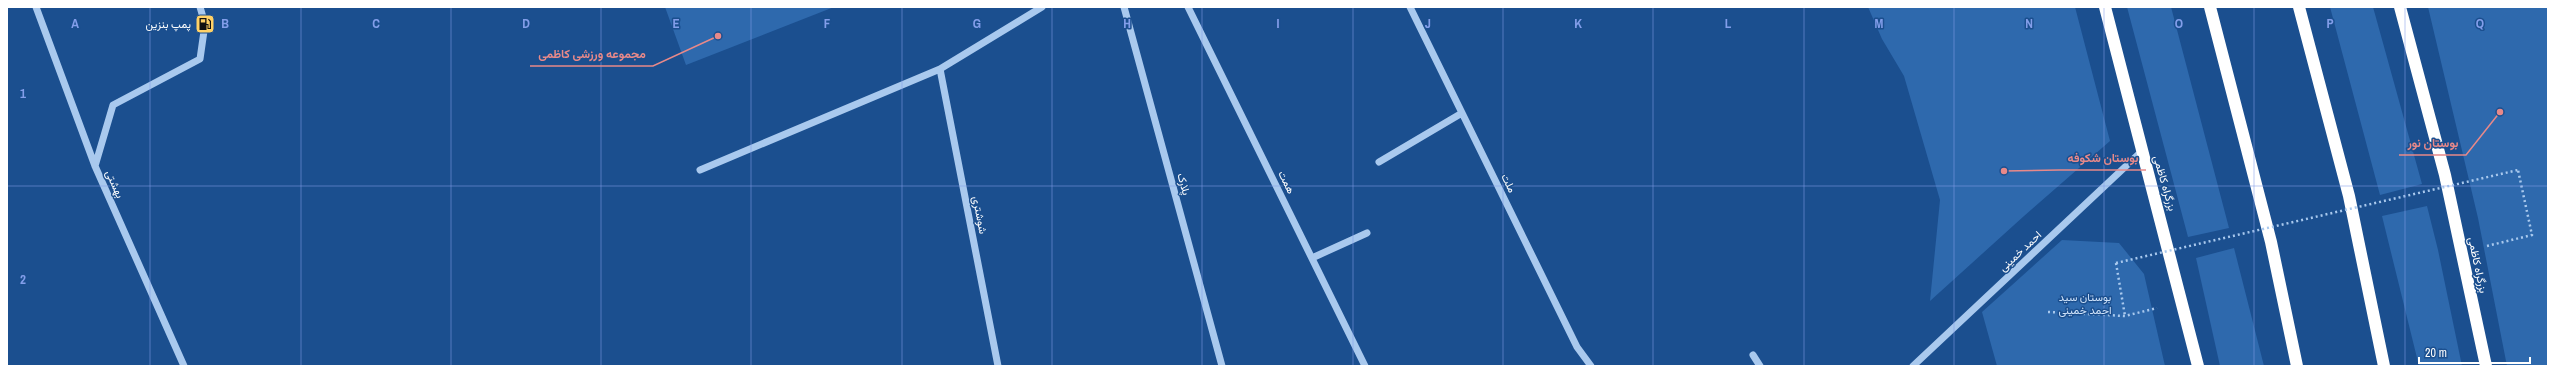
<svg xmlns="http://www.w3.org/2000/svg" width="2555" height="373" viewBox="0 0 2555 373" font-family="'Archivo Narrow',Vazirmatn,sans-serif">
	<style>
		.green { fill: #2e69ad }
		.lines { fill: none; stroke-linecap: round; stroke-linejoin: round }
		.path { stroke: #a9c9ee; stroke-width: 2.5; stroke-dasharray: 2 3; stroke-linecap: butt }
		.minor { stroke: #a9c9ee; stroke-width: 7 }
		.highway { stroke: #fff; stroke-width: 12 }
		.path-bridge { stroke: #a9c9ee; stroke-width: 2.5; stroke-dasharray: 2 3; stroke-linecap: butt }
		.grid { fill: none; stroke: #839eea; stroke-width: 1; stroke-opacity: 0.55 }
		.labels { text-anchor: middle; stroke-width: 3; stroke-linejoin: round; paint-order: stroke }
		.poi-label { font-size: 11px; fill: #fff; stroke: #1b4f8f; text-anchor: end }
		.street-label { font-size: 11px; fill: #fff; stroke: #1b4f8f }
		.park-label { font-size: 11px; fill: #cfe3fa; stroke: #1b4f8f }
		.grid-label { font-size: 13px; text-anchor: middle; font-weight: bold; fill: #839eea; stroke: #1b4f8f; stroke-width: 3; stroke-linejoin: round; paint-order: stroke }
		.leader { fill: none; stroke: #e88989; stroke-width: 1.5 }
		.callout-dot { fill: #e88989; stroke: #1b4f8f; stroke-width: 1.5 }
		.callout-label { font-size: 12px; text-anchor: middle; font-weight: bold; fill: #e88989; stroke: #1b4f8f; stroke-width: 3; stroke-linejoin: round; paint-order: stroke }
	</style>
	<rect width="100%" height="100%" fill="#1b4f8f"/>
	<path class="green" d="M665 7H834L686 65Z
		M1868 7H2075L2110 141 2024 216 1930 301 1940 200 1904 76 1882 39Z
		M2127 7H2171L2229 228 2188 237Z
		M2330 7H2373L2422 184 2380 195Z
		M2428 7H2548V366H2507L2478 218Z
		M2427 206 2438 250 2462 366H2419L2382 216Z
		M2062 240 2119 243 2144 274 2165 366H1997L1982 312Z
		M2234 248 2264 366H2220L2196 258Z"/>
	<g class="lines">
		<path class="path" d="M2487 246 2532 235 2518 170
			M2116 263 2125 316
			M2048 312 2125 316 2157 308"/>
		<path class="minor" d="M36 7 95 166 184 366
			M1124 7 1222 366
			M1188 7 1365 366
			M1410 7 1577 347 1591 366
			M940 69 998 366
			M1379 162 1462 113
			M95 166 113 105 200 59 205 24 200 7
			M700 170 940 69 1042 7
			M1312 258 1367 233
			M1753 355 1760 366
			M1913 366 2142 151"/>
		<path class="highway" d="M2105 7 2198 366
			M2210 7 2271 242 2297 366
			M2299 7 2349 196 2384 366
			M2400 7 2445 175 2486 366"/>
		<path class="path-bridge" d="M2116 263 2518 170"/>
	</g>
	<path class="grid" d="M150 7V366M301 7V366M451 7V366M601 7V366M751 7V366M902 7V366M1052 7V366M1202 7V366M1353 7V366M1503 7V366M1653 7V366M1804 7V366M1954 7V366M2104 7V366M2254 7V366M2405 7V366M7 186H2548"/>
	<defs>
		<symbol id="fuel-square" viewBox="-11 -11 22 22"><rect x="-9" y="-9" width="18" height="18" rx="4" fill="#ffd166" stroke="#1b4f8f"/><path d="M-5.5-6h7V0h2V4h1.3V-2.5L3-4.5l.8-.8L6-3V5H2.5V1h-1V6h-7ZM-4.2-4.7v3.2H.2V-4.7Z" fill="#111"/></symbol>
	</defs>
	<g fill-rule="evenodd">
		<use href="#fuel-square" x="194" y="13" width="22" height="22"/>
	</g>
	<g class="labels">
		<g class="poi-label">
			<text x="191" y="28">پمپ بنزین</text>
		</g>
		<g class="street-label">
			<text transform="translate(1287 182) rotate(64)" y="4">همت</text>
			<text transform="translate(1509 183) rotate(64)" y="4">ملت</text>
			<text transform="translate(2165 183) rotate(74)" y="4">بزرگراه کاظمی</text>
			<text transform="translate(115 184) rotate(66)" y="4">بهشتی</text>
			<text transform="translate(1184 184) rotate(75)" y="4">پلارک</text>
			<text transform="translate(980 215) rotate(79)" y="4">شوشتری</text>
			<text transform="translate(2020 251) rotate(-43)" y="4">احمد خمینی</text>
			<text transform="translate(2478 265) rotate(78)" y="4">بزرگراه کاظمی</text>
		</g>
		<g class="park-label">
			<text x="2085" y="301">بوستان سید<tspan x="2085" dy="13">احمد خمینی</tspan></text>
		</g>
	</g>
	<g class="grid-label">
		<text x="75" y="28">A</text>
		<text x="225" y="28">B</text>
		<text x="376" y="28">C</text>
		<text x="526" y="28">D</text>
		<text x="676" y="28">E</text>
		<text x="827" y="28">F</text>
		<text x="977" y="28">G</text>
		<text x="1127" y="28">H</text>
		<text x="1278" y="28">I</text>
		<text x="1428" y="28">J</text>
		<text x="1578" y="28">K</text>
		<text x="1728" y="28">L</text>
		<text x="1879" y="28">M</text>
		<text x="2029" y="28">N</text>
		<text x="2179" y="28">O</text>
		<text x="2330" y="28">P</text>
		<text x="2480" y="28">Q</text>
		<text x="23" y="98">1</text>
		<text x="23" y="284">2</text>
	</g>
	<path class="leader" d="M718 36L653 66H530M2500 112L2466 155H2399M2004 171L2059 170H2146"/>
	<g class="callout-dot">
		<circle cx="718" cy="36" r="4"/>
		<circle cx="2500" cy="112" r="4"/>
		<circle cx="2004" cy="171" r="4"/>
	</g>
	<g class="callout-label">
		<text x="592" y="58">مجموعه ورزشی کاظمی</text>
		<text x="2433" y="147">بوستان نور</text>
		<text x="2103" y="162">بوستان شکوفه</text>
	</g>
	<rect width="2555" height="373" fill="none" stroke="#ffffff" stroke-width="16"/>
	<path d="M2419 357v6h111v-6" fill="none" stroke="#ffffff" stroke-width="2"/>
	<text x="2425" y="357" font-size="12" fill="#ffffff" stroke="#1b4f8f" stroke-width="3" paint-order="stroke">20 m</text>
</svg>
